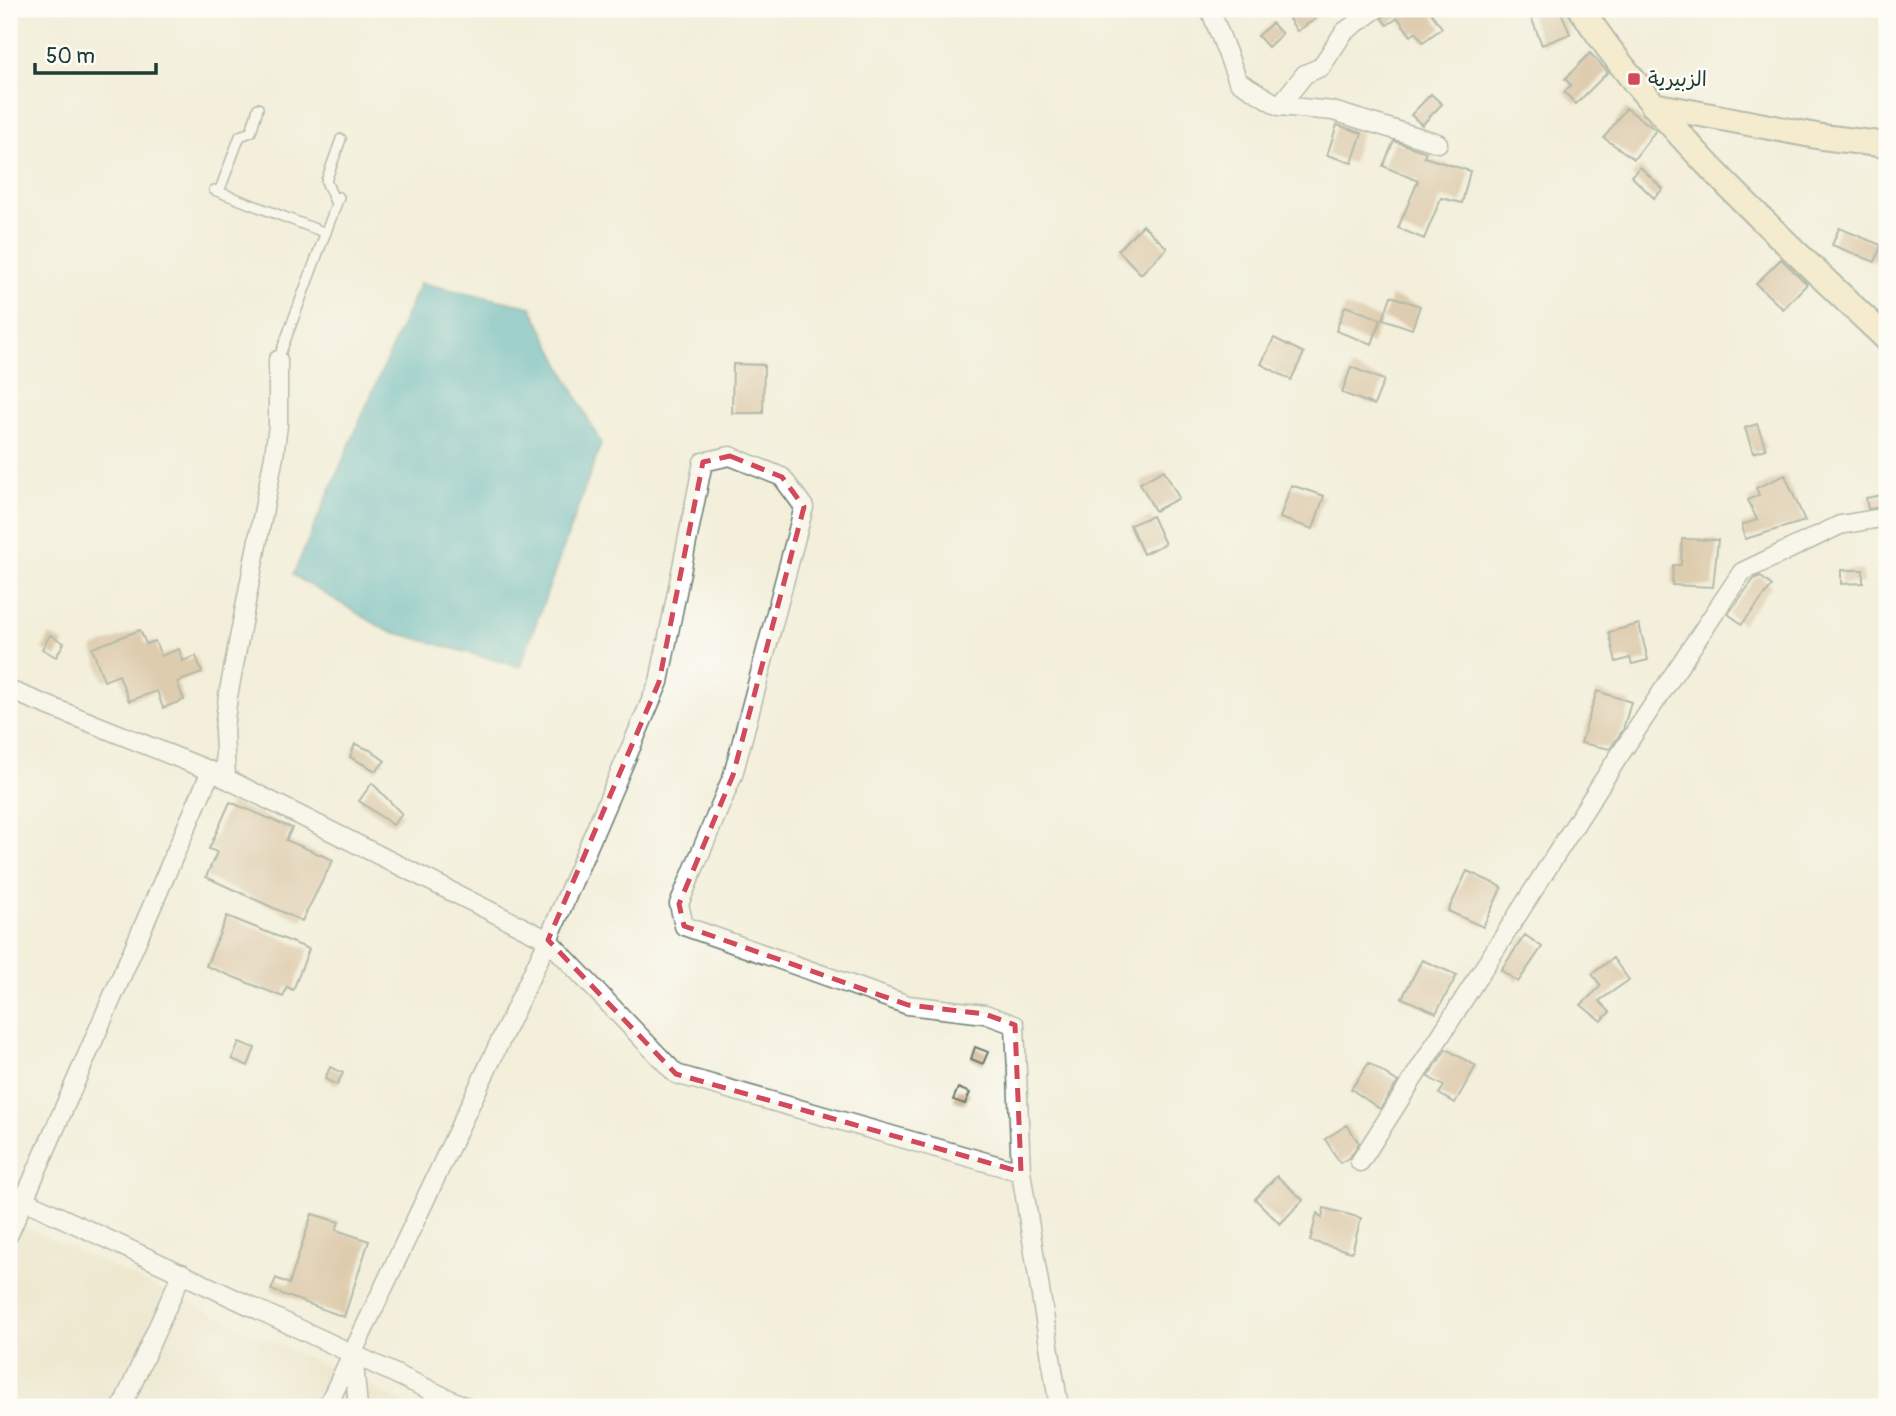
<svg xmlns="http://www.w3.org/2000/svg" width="1896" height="1416" viewBox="0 0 1896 1416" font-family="Pangolin,'Playpen Sans Arabic',sans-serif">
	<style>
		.built { fill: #e5dbba }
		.water { fill: #3cacb9; stroke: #2e7476; stroke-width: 2 }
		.building { fill: #c6a37a }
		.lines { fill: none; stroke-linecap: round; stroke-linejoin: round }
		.lane-casing { stroke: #697b6e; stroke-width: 12 }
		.street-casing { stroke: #697b6e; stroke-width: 21 }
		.secondary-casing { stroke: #697b6e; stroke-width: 28 }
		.lane { stroke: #fff; stroke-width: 9 }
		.street { stroke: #fff; stroke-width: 18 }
		.secondary { stroke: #f8e8c3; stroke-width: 24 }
		.marked { fill: none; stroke: #d1495b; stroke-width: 5; stroke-dasharray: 14 9; stroke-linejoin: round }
		.poi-dot { fill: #d1495b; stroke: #fdfcf7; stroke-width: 2.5 }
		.labels { text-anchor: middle; stroke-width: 5; stroke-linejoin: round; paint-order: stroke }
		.poi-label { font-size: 21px; fill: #1f3d34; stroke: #fdfcf7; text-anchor: start }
	</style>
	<rect width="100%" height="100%" fill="#fdfcf7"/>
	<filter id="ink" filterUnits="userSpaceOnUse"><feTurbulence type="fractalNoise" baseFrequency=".0143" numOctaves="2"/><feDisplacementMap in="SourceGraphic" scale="14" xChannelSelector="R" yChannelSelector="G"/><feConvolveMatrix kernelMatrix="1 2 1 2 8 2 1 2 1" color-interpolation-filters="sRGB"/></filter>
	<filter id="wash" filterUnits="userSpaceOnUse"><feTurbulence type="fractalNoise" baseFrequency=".00686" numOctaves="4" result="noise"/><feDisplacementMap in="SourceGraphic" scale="28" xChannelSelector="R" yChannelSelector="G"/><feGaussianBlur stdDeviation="1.57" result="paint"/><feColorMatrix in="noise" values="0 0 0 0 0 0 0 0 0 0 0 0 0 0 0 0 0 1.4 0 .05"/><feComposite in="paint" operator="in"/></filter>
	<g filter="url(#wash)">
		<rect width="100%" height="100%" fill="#f3efdb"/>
		<path class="built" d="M9 1219 413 1407H9Z"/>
		<path class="water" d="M420 283 531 307 601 444 520 667 386 630 293 575Z"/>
		<g id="blocks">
			<path class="building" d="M1304 9H1322L1314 20 1297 31 1289 19Z
				M1387 9H1428L1442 28 1423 42 1416 32 1411 36 1398 18 1387 25 1382 19Z
				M1528 9H1560L1570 34 1542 45Z
				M1272 23 1282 34 1268 47 1258 36Z
				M1590 53 1608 72 1576 104 1564 92 1571 85 1565 79Z
				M1431 94 1442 104 1422 125 1411 115Z
				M1626 108 1656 130 1634 159 1604 138Z
				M1337 125 1362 133 1352 163 1327 155Z
				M1394 141 1426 152 1424 157 1470 171 1462 203 1441 198 1424 239 1398 228 1418 181 1383 166Z
				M1640 167 1663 189 1654 198 1631 176Z
				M1143 225 1167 248 1141 274 1118 250Z
				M1839 228 1881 245 1875 262 1832 245Z
				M1781 259 1807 284 1783 309 1756 284Z
				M1391 296 1420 306 1412 329 1383 319Z
				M1345 306 1381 319 1372 344 1336 331Z
				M1274 338 1304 353 1291 380 1261 364Z
				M733 364 764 365 763 413H732Z
				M1351 367 1384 380 1374 405 1342 393Z
				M1757 424 1766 449 1753 453 1745 428Z
				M1164 470 1179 498 1155 511 1140 483Z
				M1785 475 1805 521 1745 539 1742 525 1757 520 1748 500 1759 495 1756 488Z
				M1291 485 1324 496 1313 529 1280 518Z
				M1887 494V506L1868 509 1866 498Z
				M1152 516 1165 544 1143 554 1130 525Z
				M1682 539 1718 540 1713 587 1672 585 1673 565H1681Z
				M1841 570H1863V583L1841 584Z
				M1760 576 1772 586 1742 624 1728 614 1754 579Z
				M1639 624 1648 660 1632 664 1630 658 1616 662 1609 632Z
				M140 630 146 644 155 641 161 656 179 649 183 661 196 656 202 673 177 682 184 700 163 708 157 691 129 701 119 675 104 681 92 648Z
				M50 635 64 643 56 657 42 649Z
				M1597 691 1631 702 1623 730 1610 749 1581 743Z
				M355 744 370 750 385 761 376 771 350 757Z
				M372 783 402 814 393 825 359 801Z
				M230 802 292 828 286 840 333 860 302 921 206 877 217 852 209 849Z
				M1467 871 1502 887 1483 927 1448 911Z
				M227 916 309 949 293 990 287 987 283 997 206 966Z
				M1525 935 1542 947 1518 982 1501 970Z
				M1613 958 1629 980 1599 1001 1610 1012 1601 1021 1581 1005 1601 986 1592 974Z
				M1422 960 1457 975 1436 1013 1402 998Z
				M239 1042 255 1048 248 1066 232 1059Z
				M975 1047 988 1052 983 1064 971 1059Z
				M1446 1049 1476 1066 1455 1103 1439 1094 1444 1086 1428 1077Z
				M1369 1063 1398 1082 1380 1109 1351 1089Z
				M330 1067 343 1073 337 1085 325 1079Z
				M958 1088 970 1093 965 1104 953 1100Z
				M1347 1125 1359 1143 1350 1157 1340 1163 1325 1139Z
				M1277 1176 1303 1200 1280 1224 1255 1199Z
				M1324 1208 1361 1218 1352 1252 1310 1241 1317 1213 1322 1218Z
				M312 1214 339 1222 336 1230 369 1241 344 1317 271 1290 276 1278 289 1284Z"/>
		</g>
	</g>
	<g filter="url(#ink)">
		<use href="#blocks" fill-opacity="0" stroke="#697b6e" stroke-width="2"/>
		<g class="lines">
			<defs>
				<path id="lane" d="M214 190 326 233
					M219 192 240 136 251 132 258 108
					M336 204 326 181 341 139
					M278 360 339 197"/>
				<path id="street" d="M1210 9 1238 81 1279 106 1333 111 1438 143
					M1279 106 1305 74 1321 67 1344 32 1376 9
					M9 690 211 771 548 940 676 1074 1021 1172 1059 1407
					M226 779 224 729 228 696 274 456 278 425V360
					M1360 1162 1615 762 1742 572 1840 525 1887 517
					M9 1193 466 1407
					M9 1234 211 771
					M353 1353 358 1407
					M122 1407 182 1273
					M327 1407 548 940 659 682 703 462 730 456 782 477 804 507 733 775 679 904 684 926 908 1005 985 1014 1015 1025 1021 1172"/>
				<path id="secondary" d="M1581 9C1665 135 1778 235 1887 339
					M1653 105 1822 137 1887 145"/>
			</defs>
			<use href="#lane" class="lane-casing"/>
			<use href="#street" class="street-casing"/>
			<use href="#secondary" class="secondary-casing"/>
			<use href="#lane" class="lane"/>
			<use href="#street" class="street"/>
			<use href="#secondary" class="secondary"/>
		</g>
	</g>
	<path d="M0 0H1896V1416H0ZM730 456 782 477 804 507 733 775 679 904 684 926 908 1005 985 1014 1015 1025 1021 1172 676 1074 548 940 659 682 703 462Z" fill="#f3efdb" fill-opacity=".55" fill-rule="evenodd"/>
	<path class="marked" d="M730 456 782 477 804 507 733 775 679 904 684 926 908 1005 985 1014 1015 1025 1021 1172 676 1074 548 940 659 682 703 462Z"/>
	<rect class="poi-dot" x="1627" y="72" width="14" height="14" rx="3.5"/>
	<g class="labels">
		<g class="poi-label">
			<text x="1648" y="86">الزبيرية</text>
		</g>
	</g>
	<rect width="1896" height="1416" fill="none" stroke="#fdfcf7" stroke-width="35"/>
	<path d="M35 63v10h121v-10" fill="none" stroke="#1f3d34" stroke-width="3.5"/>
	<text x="46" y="63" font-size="21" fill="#1f3d34" stroke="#fdfcf7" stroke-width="5" paint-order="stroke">50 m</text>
</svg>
